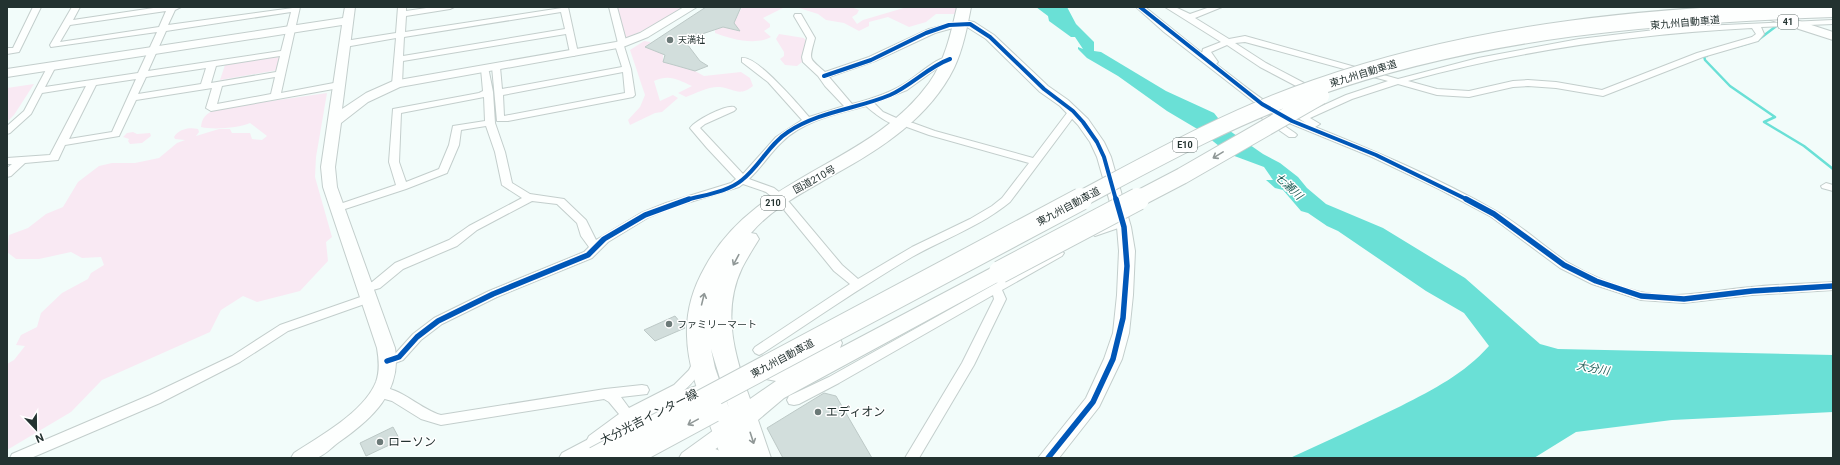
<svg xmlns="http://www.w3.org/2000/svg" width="1840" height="465" viewBox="0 0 1840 465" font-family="Roboto,'Noto Sans JP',sans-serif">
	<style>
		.green { fill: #f9e9f3 }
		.water { fill: #6ae0d6 }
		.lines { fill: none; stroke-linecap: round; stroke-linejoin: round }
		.stream { stroke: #6ae0d6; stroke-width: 2.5 }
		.building { fill: #d2dedc; stroke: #bdc9c7 }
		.street-casing { stroke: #c3cecc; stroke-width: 2 }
		.secondary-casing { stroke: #c3cecc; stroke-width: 2 }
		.primary-casing { stroke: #c3cecc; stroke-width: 2 }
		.highway-casing { stroke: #c3cecc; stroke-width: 2 }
		.street { fill: #fdfffe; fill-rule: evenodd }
		.secondary { fill: #fdfffe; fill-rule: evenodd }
		.primary { fill: #fdfffe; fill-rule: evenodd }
		.highway { fill: #fdfffe; fill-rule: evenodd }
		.highway-bridge-far1-casing { stroke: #c3cecc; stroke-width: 18; stroke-linecap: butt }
		.highway-bridge-casing { stroke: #c3cecc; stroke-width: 24; stroke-linecap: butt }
		.highway-bridge-far1 { stroke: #fdfffe; stroke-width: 16 }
		.highway-bridge { stroke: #fdfffe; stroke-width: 22 }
		.cycleway-far1-casing { stroke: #fff; stroke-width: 6 }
		.cycleway-casing { stroke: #fff; stroke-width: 8 }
		.cycleway-far1 { stroke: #0057b8; stroke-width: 4 }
		.cycleway { stroke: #0057b8; stroke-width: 5.5 }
		.oneway { stroke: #909897 }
		.poi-dot { fill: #6b7977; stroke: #fff; stroke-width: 1.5 }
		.labels { text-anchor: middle; stroke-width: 3; stroke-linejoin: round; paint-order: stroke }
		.shield { fill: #fff; stroke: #65706e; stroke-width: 1 }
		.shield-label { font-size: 9px; font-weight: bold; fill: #233230 }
		.far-poi-label { font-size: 9px; fill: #233230; stroke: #fff; text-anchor: start }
		.street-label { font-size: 10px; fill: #233230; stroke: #fff }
		.poi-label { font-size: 10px; fill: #233230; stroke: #fff; text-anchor: start }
		.water-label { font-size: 11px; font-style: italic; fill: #226059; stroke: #fff }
		.near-poi-label { font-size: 12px; fill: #233230; stroke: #fff; text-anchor: start }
		.near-street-label { font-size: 12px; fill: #233230; stroke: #fff }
	</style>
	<rect width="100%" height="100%" fill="#f2fcfa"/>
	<path class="green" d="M615 7H686L627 39 624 38Z
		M742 7H785L763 18 770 24V27L764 31 771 37C755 46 731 39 715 33V30L723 27 739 31 734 23Z
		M796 7H851L859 10 857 14 852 17 857 24 863 20 907 7H958L957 14H936L926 22 909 27 888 17 869 22V26L859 31 844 23 826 20 818 14Z
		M779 34 804 38 809 45 807 58 797 66 785 65 780 59 784 56V52L776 39Z
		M644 41 651 42 645 47 663 54V62L695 71 704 76 741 72 750 78 753 86C739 97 735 89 720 87 709 86 696 93 686 97L678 93 692 86C677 79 669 74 654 81L660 101 673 95 678 98 662 112 655 113 630 125 628 120 640 107 645 95 630 50Z
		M288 52 284 69 220 80 226 62Z
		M34 84 14 115 7 122V88Z
		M327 93 316 157 315 177 332 237 326 242 328 261 300 291 257 302 243 296 221 310 210 332 102 380 71 412 7 450V364L14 360 25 346 16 345 21 335 37 327 41 313 62 293 88 279 91 273 104 265 101 257 82 258 71 252 39 259H16L7 252 9 235 28 228 46 214 63 207 78 182 99 166 112 163H135L159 158 177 143 185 140 175 139 174 137C179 129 189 127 198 129L199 132 196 136 219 129H230L232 133H250L252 139 262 140 267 136 250 123C239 128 213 130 201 127 202 117 206 114 216 109Z
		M133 132 137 134 150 133 151 136 142 143 130 144 128 141 129 139 123 137 127 133Z"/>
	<path class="water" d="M1036 7H1067L1076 24 1094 42V51L1101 52 1166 91 1214 113 1218 118 1217 122 1263 154 1280 163 1298 177 1307 188 1326 204 1383 228 1465 278 1540 344 1558 349 1833 355V412L1672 420 1576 432 1534 458H1290C1327 441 1364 424 1401 406 1434 389 1464 374 1489 346L1464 313 1426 291 1338 231 1327 226 1308 213 1301 211 1283 190 1275 188 1266 180H1273L1264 167 1229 154 1199 130 1167 111 1118 76 1087 58 1078 49V47L1083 49 1075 37H1071L1049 21 1048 16Z"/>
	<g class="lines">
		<path class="stream" d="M1758 40 1779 24
			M1735 47 1749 43
			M1707 56H1704L1705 60 1730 86 1775 117 1764 122 1804 146 1833 169"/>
	</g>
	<path class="building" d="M706 7H741L734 23 740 31 723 27 684 40 700 61 708 66 695 71 674 65 663 62 665 55 645 47Z
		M675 316 685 328 655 341 644 330Z
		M824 393 836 396 872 458H783L767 428Z
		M393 427 400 440 366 456 360 443Z"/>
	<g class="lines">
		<defs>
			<path id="street" d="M33 7H41L20 50 19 52 7 54V48H13Z
				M72 7H80L73 20 160 7H181L175 10 168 25 300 7 281 93 339 82 344 85 339 88 211 111 206 108 212 88 136 100 119 136 65 145 58 160 25 163 11 176 7 177V168L12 164H7V158L50 155 86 86 42 93 31 114 10 133 7 134V126L24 111 49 64H55L56 66 45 87 138 73 157 32 51 47 50 45ZM166 11 159 27 60 42 70 25ZM291 12 281 51 148 71 166 31ZM280 56 276 72 211 83 216 66ZM206 68 201 84 138 94 146 77ZM275 77 271 94 217 104 222 86ZM136 79 112 132 69 139 96 85Z
				M398 7H406V11L433 7H454L450 9 406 16 405 32 568 7 578 53 574 56 570 53 566 34 403 61 402 84 397 87 394 86 392 84 396 38 345 47 341 44 345 41 396 33ZM561 12 565 29 403 56 404 37Z
				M609 7H617L627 44 624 46 631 69 635 95 633 97 508 121H497L492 67 493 65 496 64 500 67 502 89 622 67 615 45 618 43ZM623 72 625 93 504 116 503 95Z
				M1136 7H1145L1202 53 1203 49 1221 42 1165 7H1175L1190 14 1210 7H1222L1195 18 1229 39 1245 36 1398 79 1478 58 1579 39 1680 27 1833 20V24L1761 27 1764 34 1758 41 1703 57 1603 96 1556 88 1528 86 1513 87 1469 97 1437 95 1398 84 1352 99 1310 118 1320 124 1315 127C1377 152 1438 178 1496 211 1521 225 1543 246 1567 262 1589 275 1616 286 1640 292 1677 300 1715 290 1751 287 1778 284 1806 284 1833 282V290L1752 295 1684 303 1641 300 1592 284 1560 268 1490 216 1439 189 1372 157 1289 123 1259 106 1164 32ZM1752 28 1756 34 1752 37 1697 53 1602 90 1556 82 1528 80 1513 81 1469 91 1437 89 1408 81C1521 50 1636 34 1752 28ZM1245 42 1388 81 1346 95 1300 116 1298 118 1306 123C1272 110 1245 86 1216 64L1218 62 1211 52 1227 45 1260 67 1298 87H1304L1306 85 1304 83 1266 63 1235 43Z
				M795 14H801L815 38C809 61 808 57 825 72L869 57 929 29 961 21 965 23 964 25 935 33 875 61 829 77 852 104C871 99 891 93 907 82 919 75 939 54 953 57V61L940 66 907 90 874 103 883 112 903 121 905 123 903 125C892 128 874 113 866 106 837 114 804 120 782 142 770 153 761 168 749 179L774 188 784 196 842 265 858 279 912 247 970 219 992 206 1002 198 1029 163 929 135 907 127 905 125 907 123H913L935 131 1033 158 1070 109H1076L1078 111 1010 202C981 226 944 239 912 257 861 287 812 321 763 353L759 355 755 353 753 350 755 347 850 284 834 271 776 200 766 192 743 184 739 187 674 207 649 217 608 242 592 258 497 297 442 324 421 340 403 360 387 366 383 364 381 361 383 358 395 354 413 334 434 318 489 291 584 252 589 247 581 236 577 223 557 204 532 201 477 230 457 246 403 269 380 288 366 292 362 291 360 288 362 285 372 282 395 263 449 240 469 226 522 198 502 185 495 152 486 126 461 130 459 145 447 173 406 189 342 210H334L333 208 334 206 396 185 389 162 393 109 479 93 483 91 481 69 485 66 488 67 493 92 495 123 505 152 512 183 530 194 564 199 586 220 596 240 641 213 666 203 731 183 736 179 707 148 690 128C696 120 725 105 734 107L736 109 734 111 705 124 700 128 743 174 776 137 802 120 768 82 742 62V58C756 55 799 105 809 117L844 106 825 86 818 76 803 62 802 57 807 38 794 16ZM484 97 485 121 453 126 449 145 439 169 406 182 399 162 401 113Z
				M1253 105 1295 133 1297 135 1295 137H1289L1250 110 1248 108 1250 106Z
				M1826 183 1833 185V191L1822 188 1821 186Z
				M1123 220 1128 223 1127 225 1095 236 1090 232 1091 230Z
				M1058 249 1064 253 1062 256 1002 290 1006 299 974 365 919 458H905L962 363 994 299 993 295 839 383 799 404 794 405 789 404 787 400 789 396 829 377Z
				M369 294 373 295 375 298 373 301 288 331 240 362 160 403 31 458H10L12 454 150 395 232 356 280 325Z
				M699 356 703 358 705 361C691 397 662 402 631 420 619 426 609 435 599 444L594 445 589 444 587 440 589 436 619 414 609 402 604 399 441 425 421 419 392 401 374 396 372 392 374 388C395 382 421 410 441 415L605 389 642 385 647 386 649 390 647 394 621 397 629 408 674 385 689 370 695 358Z
				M713 448 727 454 729 458H688L687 456 689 452Z"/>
			<path id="secondary" d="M345 7H355L342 109 366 93 393 81 616 42 640 33 684 7H697L648 37 623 47 400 87 368 102 341 123 335 167 337 187 395 348C402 392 372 419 339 442 332 447 324 456 316 458 309 460 299 458 291 458L294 453C320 436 364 412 376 382 380 371 379 360 377 348L323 187 321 167 342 25 7 77V69L343 18Z
				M961 20 974 22 994 35 1048 86 1068 100 1088 119 1104 142 1111 157 1131 227 1135 251 1133 295 1129 333 1122 359 1099 407 1059 458H1038L1086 398 1104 359 1113 333 1117 295 1119 251 1117 227 1097 157 1090 142 1078 125 1060 106 1040 92 986 39 967 27 957 25 955 23 957 21Z
				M712 381 718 383 721 388 718 393 690 402 586 458H559L562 453 678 392Z
				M732 420 739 422 741 427 739 432 703 458H679L682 453 725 422Z"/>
			<path id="primary" d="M1759 8 1833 32V40L1755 15 1753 12 1755 9Z"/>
			<path id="highway" d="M957 7H971C967 28 963 49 954 68 930 117 881 149 835 174 806 191 773 207 751 233L756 234 759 239C753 249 747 258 742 268 721 312 735 357 750 399L776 381 766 379 762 373 766 367 797 353 823 337 831 335 839 337 842 343 840 348 993 267 1000 265 1007 267 1010 272 1007 277 784 398 758 420 771 458H721C710 419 688 378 687 336 686 311 693 288 705 267 756 173 868 167 929 83 945 61 951 33 957 7ZM711 349 729 408 715 368Z"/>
		</defs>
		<use href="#street" class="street-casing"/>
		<use href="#secondary" class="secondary-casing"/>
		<use href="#primary" class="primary-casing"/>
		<use href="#highway" class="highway-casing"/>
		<use href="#street" class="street"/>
		<use href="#secondary" class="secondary"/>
		<use href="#primary" class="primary"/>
		<use href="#highway" class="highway"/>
		<defs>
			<path id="highway-bridge-far1" d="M1079 200C1156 159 1233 116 1315 88 1482 29 1657 15 1833 9
				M1136 200 1182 176 1321 96"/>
			<path id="highway-bridge" d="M1000 272 1138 199
				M595 458 1081 199
				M626 458 713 411"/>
		</defs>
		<use href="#highway-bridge-far1" class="highway-bridge-far1-casing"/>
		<use href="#highway-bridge" class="highway-bridge-casing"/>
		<use href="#highway-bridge-far1" class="highway-bridge-far1"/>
		<use href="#highway-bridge" class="highway-bridge"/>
		<defs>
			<path id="cycleway-far1" d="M1140 7 1262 104 1292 121 1376 155 1468 200
				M824 76 871 60 926 33 949 25 970 24 990 37 1044 89 1073 111 1083 122 1097 142 1104 157 1116 200
				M686 200C703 195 728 192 742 180 760 166 769 144 788 132 820 111 857 109 890 95 912 85 928 67 950 59"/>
			<path id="cycleway" d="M1466 199 1494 214 1564 265 1596 281 1641 296 1684 299 1752 291 1833 286
				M387 361 399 357 417 337 438 321 493 294 588 255 604 239 645 215 689 199
				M1048 458 1093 402 1113 359 1123 318 1127 266 1124 227 1116 199"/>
		</defs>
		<use href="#cycleway-far1" class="cycleway-far1-casing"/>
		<use href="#cycleway" class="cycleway-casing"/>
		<use href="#cycleway-far1" class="cycleway-far1"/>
		<use href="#cycleway" class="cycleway"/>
	</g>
	<defs><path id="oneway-shaft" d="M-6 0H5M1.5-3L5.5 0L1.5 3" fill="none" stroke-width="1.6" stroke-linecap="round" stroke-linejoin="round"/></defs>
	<g class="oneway">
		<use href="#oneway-shaft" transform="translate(1218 155) rotate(149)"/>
		<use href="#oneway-shaft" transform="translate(736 260) rotate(118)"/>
		<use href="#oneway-shaft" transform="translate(703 299) rotate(-76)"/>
		<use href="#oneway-shaft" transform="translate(693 422) rotate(151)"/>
		<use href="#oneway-shaft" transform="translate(752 438) rotate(72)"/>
	</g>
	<g class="poi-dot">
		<circle cx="670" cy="40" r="4"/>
		<circle cx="669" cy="324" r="4"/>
		<circle cx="818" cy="412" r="4"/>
		<circle cx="380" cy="442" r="4"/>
	</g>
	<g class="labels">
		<g class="shield">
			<rect x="1778" y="15" width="20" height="14" rx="3"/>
			<rect x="1173" y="138" width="24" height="14" rx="3"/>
			<rect x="761" y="196" width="24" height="14" rx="3"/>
		</g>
		<g class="shield-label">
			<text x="1788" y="25">41</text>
			<text x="1185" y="148">E10</text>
			<text x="773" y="206">210</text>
		</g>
		<g class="far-poi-label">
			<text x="678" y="43">天満社</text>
		</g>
		<g class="street-label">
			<text transform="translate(1685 22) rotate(-5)" y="4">東九州自動車道</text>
			<text transform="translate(1363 73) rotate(-17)" y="4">東九州自動車道</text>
			<text transform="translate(814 179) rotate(-29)" y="4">国道210号</text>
			<text transform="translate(1068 206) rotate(-28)" y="4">東九州自動車道</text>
			<text transform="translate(782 358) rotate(-28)" y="4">東九州自動車道</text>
		</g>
		<g class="poi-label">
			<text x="677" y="328">ファミリーマート</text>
		</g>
		<g class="water-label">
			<text transform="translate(1289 186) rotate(43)" y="4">七瀬川</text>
			<text transform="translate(1593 368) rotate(10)" y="4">大分川</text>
		</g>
		<g class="near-poi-label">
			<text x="826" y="416">エディオン</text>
			<text x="388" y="446">ローソン</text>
		</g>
		<g class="near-street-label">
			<text transform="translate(649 417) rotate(-27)" y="4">大分光吉インター線</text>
		</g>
	</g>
	<rect width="1840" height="465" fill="none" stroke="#233230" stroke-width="16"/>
	<g transform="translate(36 429) rotate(158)" stroke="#ffffff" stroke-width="3" paint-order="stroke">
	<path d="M0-3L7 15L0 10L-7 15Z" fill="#233230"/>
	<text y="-6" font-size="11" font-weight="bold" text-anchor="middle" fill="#233230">N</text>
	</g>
</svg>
